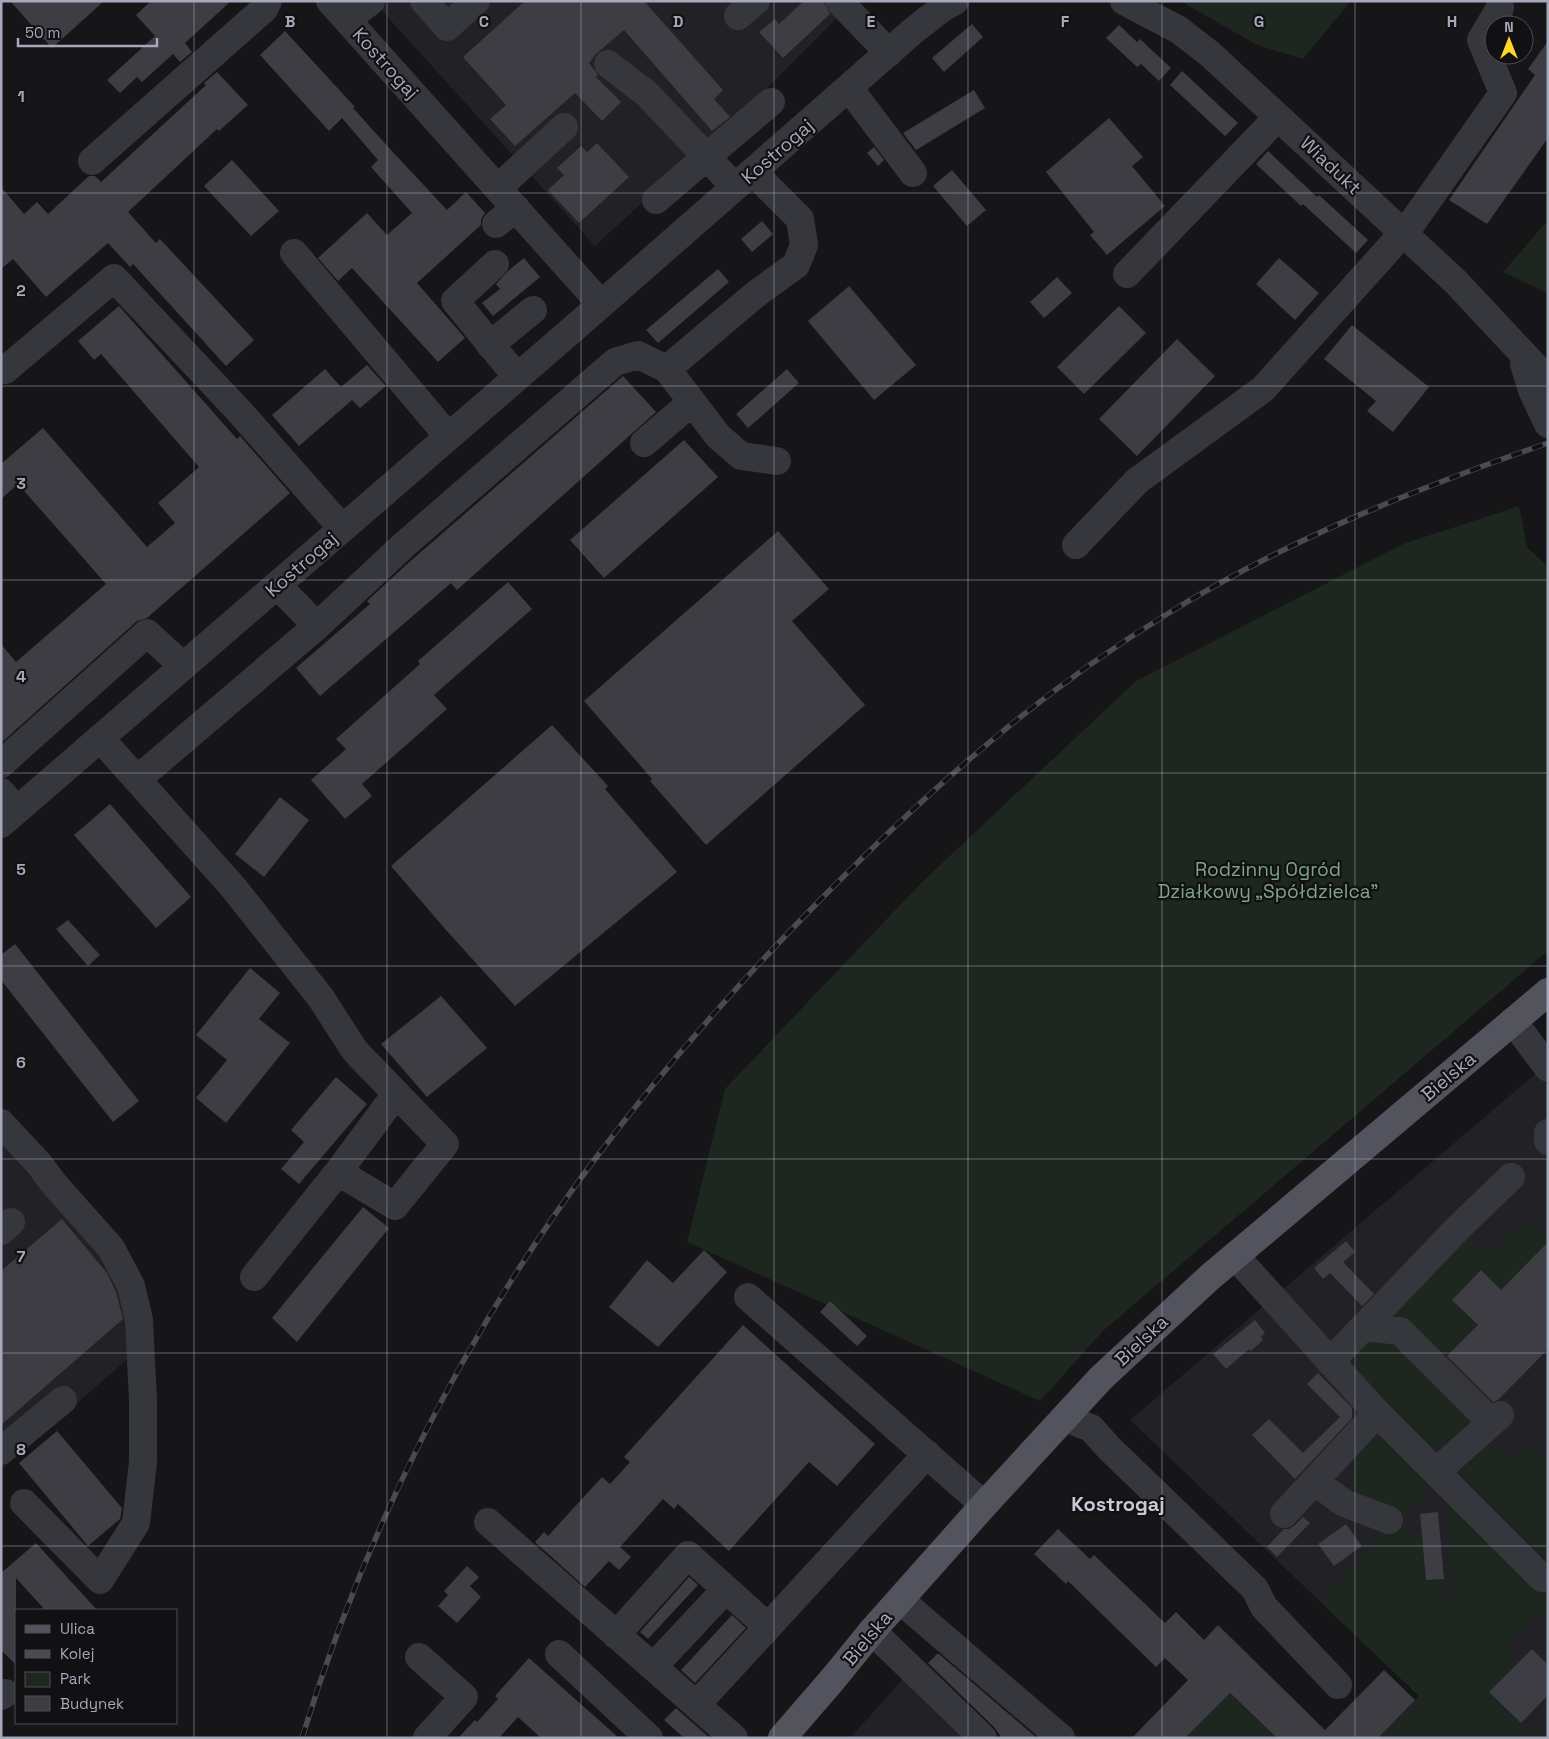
<svg xmlns="http://www.w3.org/2000/svg" width="1549" height="1739" viewBox="0 0 1549 1739" font-family="'Space Grotesk',sans-serif">
	<style>
		.built { fill: #222125 }
		.green { fill: #1d261f }
		.building { fill: #3d3d43 }
		.lines { fill: none; stroke-linecap: round; stroke-linejoin: round }
		.minor { stroke: #36363d; stroke-width: 28 }
		.major { stroke: #52535c; stroke-width: 28 }
		.rail-casing { stroke: #494a52; stroke-width: 5.5 }
		.rail { stroke: #111013; stroke-width: 4; stroke-dasharray: 11; stroke-linecap: butt }
		.grid { fill: none; stroke: #a6a9b9; stroke-width: 1; stroke-opacity: 0.55 }
		.labels { text-anchor: middle; stroke-width: 4.5; stroke-linejoin: round; paint-order: stroke }
		.street-label { font-size: 19px; fill: #a6a9b9; stroke: #111013 }
		.park-label { font-size: 19px; fill: #7ca684; stroke: #111013 }
		.neighbourhood-label { font-size: 20px; font-weight: bold; fill: #c8c9d5; stroke: #111013 }
		.grid-label { font-size: 16px; text-anchor: middle; font-weight: bold; fill: #a6a9b9; stroke: #111013; stroke-width: 4.5; stroke-linejoin: round; paint-order: stroke }
	</style>
	<rect width="100%" height="100%" fill="#161518"/>
	<path class="built" d="M373 1H854L759 96 595 246Z
		M1548 1063V1738H1418L1398 1717 1419 1696 1130 1420Z
		M1 1143 148 1311 149 1340 1 1470Z
		M903 1679 965 1738H850Z"/>
	<path class="green" d="M1180 1H1351L1303 59 1257 45Z
		M1548 220V289L1545 292 1503 272Z
		M1519 506 1527 547 1548 567V951L1103 1331 1040 1401 687 1242 725 1089 922 882 1136 681 1403 544Z
		M1528 1219 1548 1239V1242L1510 1280 1507 1295 1481 1270 1452 1300 1478 1325 1444 1360 1386 1323 1415 1293 1417 1279 1462 1231 1490 1257Z
		M1369 1336 1396 1337 1480 1416 1446 1448H1430L1355 1374C1352 1357 1359 1349 1369 1336Z
		M1369 1438 1383 1440 1431 1486 1408 1514 1396 1518 1368 1503 1352 1490 1356 1448Z
		M1526 1442 1548 1463V1561L1459 1472 1487 1443 1498 1446 1514 1462Z
		M1447 1493 1548 1595V1606L1505 1650 1518 1663 1489 1692 1536 1738H1378L1419 1696 1319 1601 1392 1524 1421 1534 1426 1580 1444 1579 1447 1585 1443 1586V1592H1452L1451 1539Z
		M1229 1693 1277 1738H1185Z"/>
	<path class="building" d="M10 1H104L52 48Z
		M151 1H231L185 43 192 52 180 62 173 54 142 82 137 77 120 93 107 80 155 36 136 15Z
		M525 1H644L723 90 714 99 730 117 712 131 624 30 596 54 589 63 598 75 596 77 621 102 602 121 575 93 515 146 490 119 506 105 463 57Z
		M804 1H823L830 14 783 58 759 32 775 19 779 24Z
		M972 24 983 37 944 72 932 58Z
		M1119 25 1137 42 1140 39 1171 68 1159 81 1141 64 1137 67 1106 38Z
		M285 31 355 107 353 108 390 149 447 210 466 192 485 213 481 219V225L417 283 465 338 438 362 352 268 338 281 318 258 367 213 387 235 412 213 371 167 378 160 342 118 329 131 260 55Z
		M1548 41V138L1487 224 1449 200 1535 75 1528 69Z
		M1182 71 1238 123 1225 136 1170 85Z
		M217 72 248 105 219 131 217 129 128 212 156 243 160 239 254 340 226 366 133 264 130 267 108 243 46 297 13 259 1 269V187L24 214 37 202 48 214 89 176H95L101 182 206 85 204 83Z
		M974 90 985 108 916 150 903 133Z
		M1109 118 1143 157 1132 166 1165 206 1107 255 1090 235 1094 232 1046 172Z
		M597 143 629 177 579 223 548 190 564 175 557 168 581 146 587 152Z
		M874 147 884 160 878 166 867 153Z
		M1268 151 1317 197 1319 195 1368 240 1356 253 1303 204 1301 206 1256 164Z
		M232 160 279 211 251 236 204 186Z
		M952 170 986 210 967 226 933 186Z
		M762 221 773 234 752 252 741 239Z
		M524 258 540 277 493 316 482 303 500 289 496 284 509 270Z
		M1279 258 1319 293 1295 320 1256 284Z
		M718 269 729 282 658 343 646 330Z
		M1057 277 1072 293 1044 318 1030 302Z
		M849 286 916 365 874 400 808 321Z
		M119 306 237 439 240 436 290 493 147 618 137 621 1 743V644L16 662 106 584 18 484 1 499V464L43 428 147 547 175 523 158 503 199 467 101 354 94 360 78 341Z
		M1119 306 1146 333 1084 394 1057 367Z
		M1352 325 1429 387 1393 432 1367 411 1376 401 1324 359Z
		M1177 339 1215 376 1137 456 1099 419Z
		M367 365 386 386 360 408 352 400 299 446 272 415 325 369 341 387Z
		M787 369 799 383 748 428 736 414Z
		M623 376 656 412 457 590 451 583 320 696 296 668 370 604 367 601 406 565Z
		M684 440 718 477 604 578 570 540Z
		M778 531 829 589 792 621 865 705 706 845 650 781 652 779 584 701Z
		M508 582 532 609 434 695 447 709 362 784 372 796 345 819 311 780 346 749 336 739 420 664 418 661Z
		M552 725 608 786 605 789 677 872 515 1006 446 930 391 866Z
		M280 797 309 820 264 877 235 854Z
		M110 804 191 897 156 928 74 835Z
		M68 920 100 955 88 966 56 929Z
		M15 944 139 1101 113 1122 1 980V955Z
		M250 968 280 993 259 1019 290 1043 226 1123 196 1098 227 1060 196 1035Z
		M441 996 487 1048 427 1097 381 1044Z
		M336 1077 367 1104 299 1184 281 1169 304 1142 291 1130Z
		M363 1207 389 1228 297 1342 272 1318Z
		M62 1219 107 1273 116 1292 123 1319 1 1425V1271Z
		M1346 1241 1355 1252 1343 1262 1374 1294 1362 1306 1330 1273 1323 1279 1314 1268Z
		M1548 1242V1349L1498 1400 1493 1402 1447 1356 1478 1325 1452 1300 1481 1270 1501 1290Z
		M704 1250 727 1272 658 1347 609 1307 647 1260 673 1283Z
		M830 1301 867 1336 857 1346 820 1312Z
		M1255 1320 1265 1333 1261 1337 1263 1340 1251 1351 1249 1349 1226 1369 1213 1354Z
		M743 1325 875 1444 837 1486 809 1462 729 1551 678 1504 674 1509 663 1499 620 1547 631 1557 619 1570 609 1561 585 1587 535 1542 544 1532 548 1536 602 1477 610 1484 630 1462 624 1457Z
		M1318 1373 1352 1408V1418L1295 1479 1252 1435 1269 1419 1303 1453 1340 1417 1307 1384Z
		M57 1431 122 1508 120 1519 88 1546 19 1463Z
		M1438 1512 1444 1579 1426 1580 1420 1514Z
		M1303 1517 1310 1523 1277 1557 1267 1547 1284 1529H1289L1295 1525Z
		M1346 1524 1362 1546 1334 1566 1318 1544Z
		M1058 1529 1090 1559 1094 1555 1165 1623 1176 1612 1204 1640 1218 1625 1325 1730 1384 1670 1415 1700 1378 1738H1277L1230 1693 1185 1738H1132L1188 1680 1165 1658 1156 1667 1068 1581 1066 1584 1034 1554Z
		M36 1543 97 1610H45L16 1578V1665L1 1650V1573Z
		M467 1566 479 1577 470 1586 481 1597 457 1623 438 1606 448 1595 444 1591Z
		M689 1577 698 1585 648 1639 640 1632Z
		M732 1615 746 1628 695 1683 681 1670Z
		M1532 1649 1548 1665V1695L1521 1723 1489 1692Z
		M937 1654H939L1037 1738H1002L994 1727 928 1663Z
		M529 1658 619 1738H541L518 1717 499 1738H458L475 1720 477 1722 498 1699 495 1696Z
		M676 1708 686 1717 710 1738H684L664 1720Z"/>
	<g class="lines">
		<path class="minor" d="M330 1 601 304
			M424 1 447 27 476 1
			M839 1 889 53
			M1124 1 1179 30 1210 54 1456 282 1540 372 1548 384
			M738 16 756 1
			M347 20 371 1
			M608 64 647 94 735 187
			M849 88 913 173
			M92 161 264 9 268 1
			M498 188 564 127
			M656 200 771 102
			M496 224 516 208
			M294 253 448 436
			M495 264 455 301 517 377
			M1127 274 1278 117
			M490 345 533 310
			M1524 364 1532 390 1548 424
			M667 369 756 294 796 265 804 245 800 219 753 172
			M5 370 114 278 239 411 342 528
			M644 443 692 402
			M1076 545 1137 481 1263 389 1412 223 1503 93 1481 40 1500 8
			M277 585 317 626
			M100 738 233 887 321 998 353 1048 357 1053 445 1144 395 1206 338 1172 396 1094
			M1 764 147 633 183 666
			M137 778 153 766 317 626 405 544 615 362 638 355 667 369 718 436 741 456 777 461
			M1 792 17 810
			M1 824 573 329 913 31 941 9 955 1
			M1513 1021 1548 1068
			M1 1123 39 1164 54 1184 111 1248 131 1286 139 1320 143 1400V1462L136 1523 100 1580 24 1503
			M1548 1133V1141
			M1 1231 11 1222
			M1235 1256 1377 1413 1542 1578
			M254 1277 338 1172
			M748 1297 984 1505
			M1363 1327 1400 1331 1491 1422
			M1330 1362 1457 1229 1511 1177
			M1068 1414 1078 1423 1091 1428 1109 1448 1255 1589 1264 1607 1338 1685
			M1 1451 63 1400
			M1436 1472 1500 1415
			M1314 1481 1344 1503 1389 1520
			M1284 1514 1377 1413
			M488 1522 734 1738
			M900 1600 1061 1738
			M872 1631 983 1738
			M616 1635 688 1555 768 1627
			M559 1654 649 1738
			M419 1657 464 1697 427 1738
			M653 1667 726 1589
			M1 1696 6 1693
			M696 1705 927 1454"/>
		<path class="major" d="M782 1738 833 1679 872 1631 984 1505 1101 1378 1210 1277 1548 992"/>
		<defs>
			<path id="rail" d="M302 1738C365 1532 463 1336 592 1163 663 1068 742 979 825 895 929 790 1038 693 1164 616 1284 541 1415 489 1548 443"/>
		</defs>
		<use href="#rail" class="rail-casing"/>
		<use href="#rail" class="rail"/>
	</g>
	<path class="grid" d="M194 1V1738M387 1V1738M581 1V1738M774 1V1738M968 1V1738M1162 1V1738M1355 1V1738M1 193H1548M1 386H1548M1 580H1548M1 773H1548M1 966H1548M1 1159H1548M1 1353H1548M1 1546H1548"/>
	<g class="labels">
		<g class="street-label">
			<text transform="translate(386 63) rotate(48)" y="7">Kostrogaj</text>
			<text transform="translate(777 151) rotate(-41)" y="7">Kostrogaj</text>
			<text transform="translate(1331 165) rotate(43)" y="7">Wiadukt</text>
			<text transform="translate(301 564) rotate(-41)" y="7">Kostrogaj</text>
			<text transform="translate(1448 1076) rotate(-40)" y="7">Bielska</text>
			<text transform="translate(1141 1340) rotate(-43)" y="7">Bielska</text>
			<text transform="translate(867 1638) rotate(-50)" y="7">Bielska</text>
		</g>
		<g class="park-label">
			<text x="1268" y="876">Rodzinny Ogród<tspan x="1268" dy="22">Działkowy „Spółdzielca”</tspan></text>
		</g>
		<g class="neighbourhood-label">
			<text x="1118" y="1511">Kostrogaj</text>
		</g>
	</g>
	<g class="grid-label">
		<text x="290" y="27">B</text>
		<text x="484" y="27">C</text>
		<text x="678" y="27">D</text>
		<text x="871" y="27">E</text>
		<text x="1065" y="27">F</text>
		<text x="1259" y="27">G</text>
		<text x="1452" y="27">H</text>
		<text x="21" y="102">1</text>
		<text x="21" y="296">2</text>
		<text x="21" y="489">3</text>
		<text x="21" y="682">4</text>
		<text x="21" y="875">5</text>
		<text x="21" y="1068">6</text>
		<text x="21" y="1262">7</text>
		<text x="21" y="1455">8</text>
	</g>
	<rect width="1549" height="1739" fill="none" stroke="#a6a9b9" stroke-width="5"/>
	<rect x="15" y="1609" width="162" height="115" fill="#111013" stroke="#4d4d55"/>
	<rect x="25" y="1625" width="25" height="8" fill="#52535c" stroke="#4d4d55"/>
	<text x="60" y="1634" font-size="15" fill="#a6a9b9">Ulica</text>
	<rect x="25" y="1650" width="25" height="8" fill="#494a52" stroke="#4d4d55"/>
	<text x="60" y="1659" font-size="15" fill="#a6a9b9">Kolej</text>
	<rect x="25" y="1672" width="25" height="15" fill="#1d261f" stroke="#4d4d55"/>
	<text x="60" y="1684" font-size="15" fill="#a6a9b9">Park</text>
	<rect x="25" y="1696" width="25" height="15" fill="#3d3d43" stroke="#4d4d55"/>
	<text x="60" y="1709" font-size="15" fill="#a6a9b9">Budynek</text>
	<g transform="translate(1509 40)"><circle r="24" fill="#111013" stroke="#4d4d55"/>
	<path d="M0-4L9 19L0 12L-9 19Z" fill="#ffd526"/>
	<text y="-8" font-size="14" font-weight="bold" text-anchor="middle" fill="#a6a9b9">N</text>
	</g>
	<path d="M18 38v8h139v-8" fill="none" stroke="#a6a9b9" stroke-width="2.5"/>
	<text x="25" y="38" font-size="15" fill="#a6a9b9" stroke="#111013" stroke-width="4" paint-order="stroke">50 m</text>
</svg>
